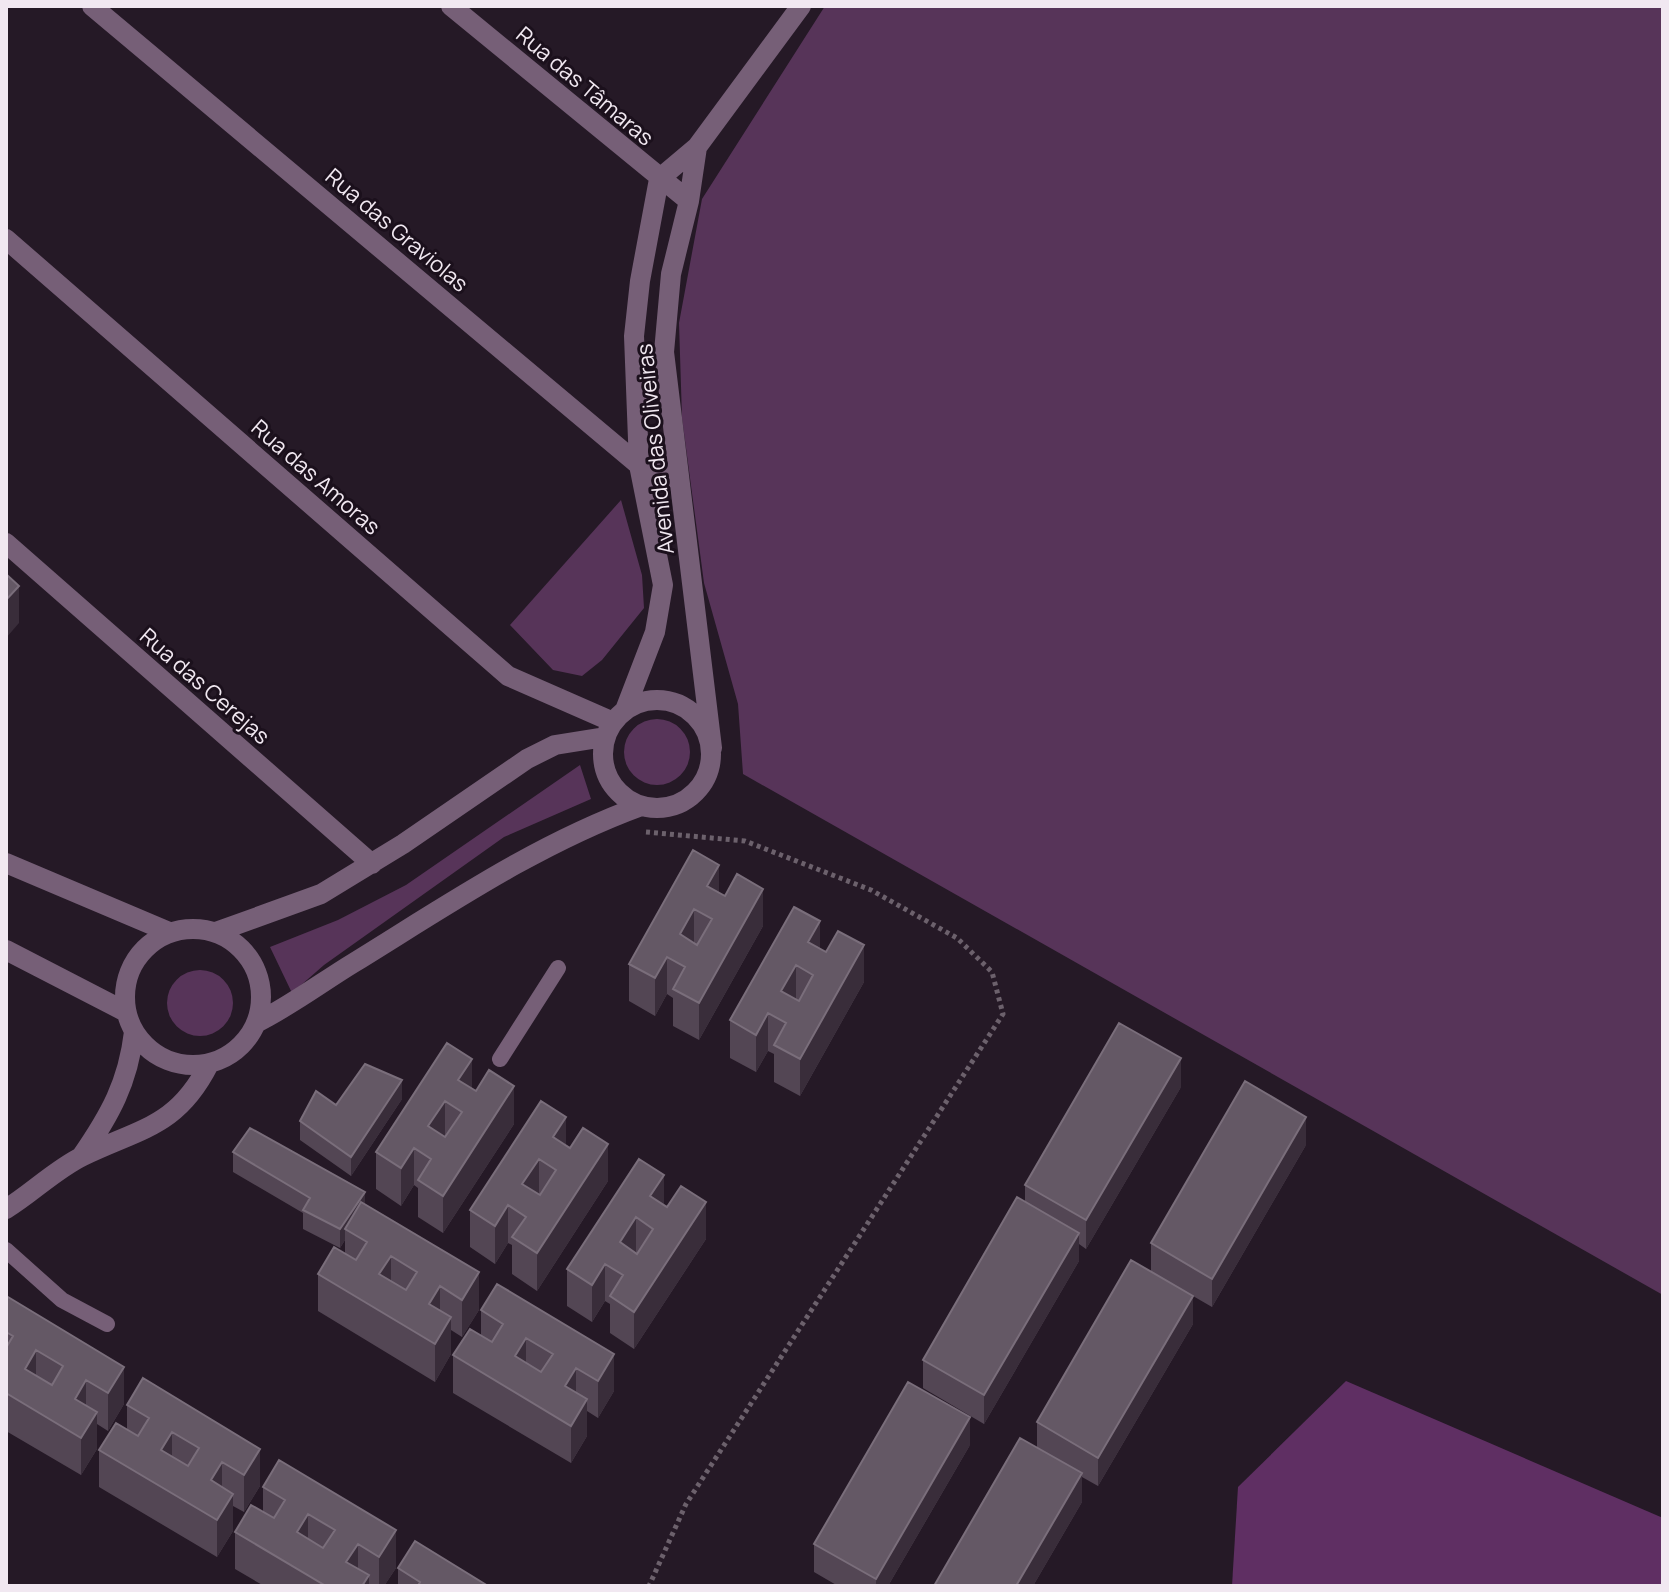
<svg xmlns="http://www.w3.org/2000/svg" width="1669" height="1592" viewBox="0 0 1669 1592" font-family="Manrope,sans-serif">
	<style>
		.green { fill: #573459 }
		.forest { fill: #5f2f63 }
		.lines { fill: none; stroke-linecap: round; stroke-linejoin: round }
		.path { stroke: #6c616c; stroke-width: 5; stroke-dasharray: 4 4; stroke-linecap: butt }
		.lane { stroke: #765f77; stroke-width: 16 }
		.street { stroke: #765f77; stroke-width: 20 }
		.wall { fill: #534654 }
		.shaded-wall { fill: #392d3a }
		.building { fill: #645865; stroke: #7a6e7b; stroke-width: 2; fill-rule: evenodd }
		.labels { text-anchor: middle; stroke-width: 6; stroke-linejoin: round; paint-order: stroke }
		.street-label { font-size: 22px; fill: #f1e8f1; stroke: #1b101c }
	</style>
	<rect width="100%" height="100%" fill="#251926"/>
	<path class="green" d="M825 6H1663V1295L743 774 738 704 704 583 682 418 679 323 702 199Z
		M621 500 642 575 644 608 602 660 582 676 553 670 510 625Z
		M624 752a33 33 0 1 1 66 0a33 33 0 1 1-66 0Z
		M580 765 591 799 504 837 324 965 292 993 270 947 338 920 406 885Z
		M167 1003a33 33 0 1 1 66 0a33 33 0 1 1-66 0Z"/>
	<path class="forest" d="M1346 1381 1663 1518V1586H1232L1238 1487Z"/>
	<g class="lines">
		<path class="path" d="M646 832 745 841 871 890 957 938 992 972 1003 1014 686 1504 649 1586"/>
		<path class="lane" d="M500 1059 558 968
			M6 1250 62 1300 107 1324"/>
		<path class="street" d="M92 6 639 465 678 479
			M451 6 689 201
			M697 147 689 201 671 274 664 352 712 748
			M6 239 508 676 613 722
			M6 543 372 864
			M603 754a54 54 0 1 1 108 0a54 54 0 1 1-108 0Z
			M625 710 655 632 663 585 639 465 634 336 640 281 659 179 697 147 801 6
			M6 863 169 932
			M125 997a68 68 0 1 1 136 0a68 68 0 1 1-136 0Z
			M216 932 321 894 403 844 527 759 555 745 605 737
			M6 950 126 1012
			M256 1023C292 1005 322 982 355 962 449 904 537 844 641 806
			M81 1157C110 1115 128 1083 134 1032
			M6 1209C32 1193 56 1169 83 1156 141 1128 177 1127 209 1064"/>
	</g>
	<path class="wall" d="M693 850 719 893 763 926 699 1040 673 1026V998L667 994 655 1016 629 1001V964Z
		M794 907 820 949 864 982 800 1096 774 1082V1054L768 1051 756 1072 730 1058V1020Z
		M447 1043 472 1089 514 1124 443 1233 418 1217V1188L414 1185 401 1206 376 1189V1152Z
		M1181 1087 1086 1249 1079 1244V1261L984 1424 923 1388V1360L1025 1202V1185Z
		M402 1099 351 1176 300 1140V1121L336 1105Z
		M541 1101 566 1146 608 1181 537 1291 512 1274V1245L508 1243 495 1264 470 1247V1210Z
		M1306 1145 1212 1307 1193 1296V1324L1098 1486 1082 1477V1502L1033 1586H934L1037 1448V1422L1151 1272V1243Z
		M233 1152 365 1204 479 1310 462 1337 451 1330V1354L435 1382 318 1311V1274L345 1254V1240L340 1248 303 1229V1213L233 1172Z
		M639 1159 664 1205 706 1239 634 1349 610 1333V1304L605 1301 592 1322 567 1306V1269Z
		M6 1299 124 1404 108 1431 97 1424V1449L81 1475 6 1431Z
		M481 1310 614 1391 598 1418 587 1411V1436L571 1463 453 1393V1355L481 1336Z
		M143 1378 260 1486 244 1512 233 1506V1531L217 1557 99 1487V1450L127 1430V1405Z
		M970 1445 888 1586H838L814 1572V1544Z
		M279 1460 396 1568 384 1586H264L235 1569V1532L263 1512V1487Z
		M398 1568 488 1586H398Z"/>
	<path class="shaded-wall" d="M19 586V623L6 638V600Z
		M719 865V902L707 886Z
		M763 889V926L699 1040V1003Z
		M694 909V946L680 934Z
		M820 921V958L808 942Z
		M864 945V982L800 1096V1059Z
		M667 957V994L655 1016V978Z
		M796 965V1002L781 991Z
		M768 1013V1051L756 1072V1035Z
		M1181 1058V1087L1086 1249V1220Z
		M472 1059V1096L458 1080Z
		M402 1080V1099L351 1176V1157Z
		M514 1086V1124L443 1233V1196Z
		M445 1101V1139L428 1126Z
		M566 1117V1154L553 1137Z
		M1306 1117V1145L1212 1307V1279Z
		M608 1144V1181L537 1291V1253Z
		M414 1148V1185L401 1206V1168Z
		M539 1159V1196L522 1184Z
		M664 1175V1212L650 1196Z
		M365 1192V1211L345 1229V1240L340 1248V1229Z
		M706 1202V1239L634 1349V1312Z
		M508 1205V1243L495 1264V1226Z
		M636 1217V1254L620 1242Z
		M1079 1233V1261L984 1424V1395Z
		M391 1256V1293L379 1274Z
		M605 1264V1301L592 1322V1285Z
		M479 1272V1310L462 1337V1300Z
		M440 1286V1323L429 1341V1304Z
		M1193 1296V1324L1098 1486V1458Z
		M451 1317V1354L435 1382V1344Z
		M526 1338V1375L515 1356Z
		M36 1350V1387L25 1406V1369Z
		M614 1354V1391L598 1418V1381Z
		M124 1367V1404L108 1431V1393Z
		M576 1368V1405L565 1386Z
		M86 1380V1417L75 1436V1399Z
		M587 1399V1436L571 1463V1426Z
		M97 1412V1449L81 1475V1438Z
		M970 1417V1445L888 1586H876V1579Z
		M172 1432V1469L161 1488V1450Z
		M260 1449V1486L244 1512V1475Z
		M222 1462V1499L211 1518V1480Z
		M1082 1473V1502L1033 1586H1016Z
		M233 1494V1531L217 1557V1520Z
		M308 1514V1551L297 1569V1532Z
		M396 1530V1568L384 1586H379V1557Z
		M358 1544V1581L346 1562Z
		M369 1575V1586H362Z"/>
	<path class="building" d="M6 574 19 586 6 600Z
		M693 850 719 865 707 886 725 896 737 874 763 889 699 1003 673 989 685 967 667 957 655 978 629 964ZM694 909 712 919 697 945 680 934Z
		M794 907 820 921 808 942 826 952 838 931 864 945 800 1059 774 1045 786 1023 768 1013 756 1035 730 1020ZM796 965 813 975 799 1001 781 991Z
		M1119 1023 1181 1058 1086 1220 1025 1185Z
		M447 1043 472 1059 458 1080 476 1091 489 1070 514 1086 443 1196 418 1180 431 1159 414 1148 401 1168 376 1152ZM445 1101 462 1112 445 1137 428 1126Z
		M365 1064 402 1080 351 1157 300 1121 316 1091 336 1105Z
		M1245 1081 1306 1117 1212 1279 1151 1243Z
		M541 1101 566 1117 553 1137 570 1148 583 1128 608 1144 537 1253 512 1237 526 1217 508 1205 495 1226 470 1210ZM539 1159 556 1170 540 1195 522 1184Z
		M250 1128 365 1192 340 1229 303 1210 310 1198 233 1152Z
		M639 1159 664 1175 650 1196 667 1207 681 1186 706 1202 634 1312 610 1296 623 1275 605 1264 592 1285 567 1269ZM636 1217 653 1229 637 1254 620 1242Z
		M1017 1197 1079 1233 984 1395 923 1360Z
		M361 1202 479 1272 462 1300 440 1286 429 1304 451 1317 435 1344 318 1274 334 1247 356 1260 367 1242 345 1229ZM391 1256 417 1272 406 1290 379 1274Z
		M1131 1260 1193 1296 1098 1458 1037 1422Z
		M497 1284 614 1354 598 1381 576 1368 565 1386 587 1399 571 1426 453 1355 470 1329 492 1342 503 1324 481 1310ZM526 1338 553 1354 541 1372 515 1356Z
		M8 1297 124 1367 108 1393 86 1380 75 1399 97 1412 81 1438 6 1393V1348L13 1336 6 1332V1299ZM36 1350 63 1366 52 1385 25 1369Z
		M143 1378 260 1449 244 1475 222 1462 211 1480 233 1494 217 1520 99 1450 116 1423 138 1436 149 1418 127 1405ZM172 1432 199 1448 188 1466 161 1450Z
		M908 1382 970 1417 876 1579 814 1544Z
		M1020 1438 1082 1473 1016 1586H934Z
		M279 1460 396 1530 379 1557 358 1544 346 1562 369 1575 362 1586H326L235 1532 251 1505 274 1518 285 1500 263 1487ZM308 1514 335 1530 323 1548 297 1532Z
		M415 1541 488 1586H418L420 1582 398 1568Z"/>
	<g class="labels">
		<g class="street-label">
			<text transform="translate(585 86) rotate(40)" y="8">Rua das Tâmaras</text>
			<text transform="translate(397 230) rotate(40)" y="8">Rua das Graviolas</text>
			<text transform="translate(655 449) rotate(-96)" y="8">Avenida das Oliveiras</text>
			<text transform="translate(316 477) rotate(41)" y="8">Rua das Amoras</text>
			<text transform="translate(205 686) rotate(41)" y="8">Rua das Cerejas</text>
		</g>
	</g>
	<rect width="1669" height="1592" fill="none" stroke="#f1e8f1" stroke-width="16"/>
</svg>
